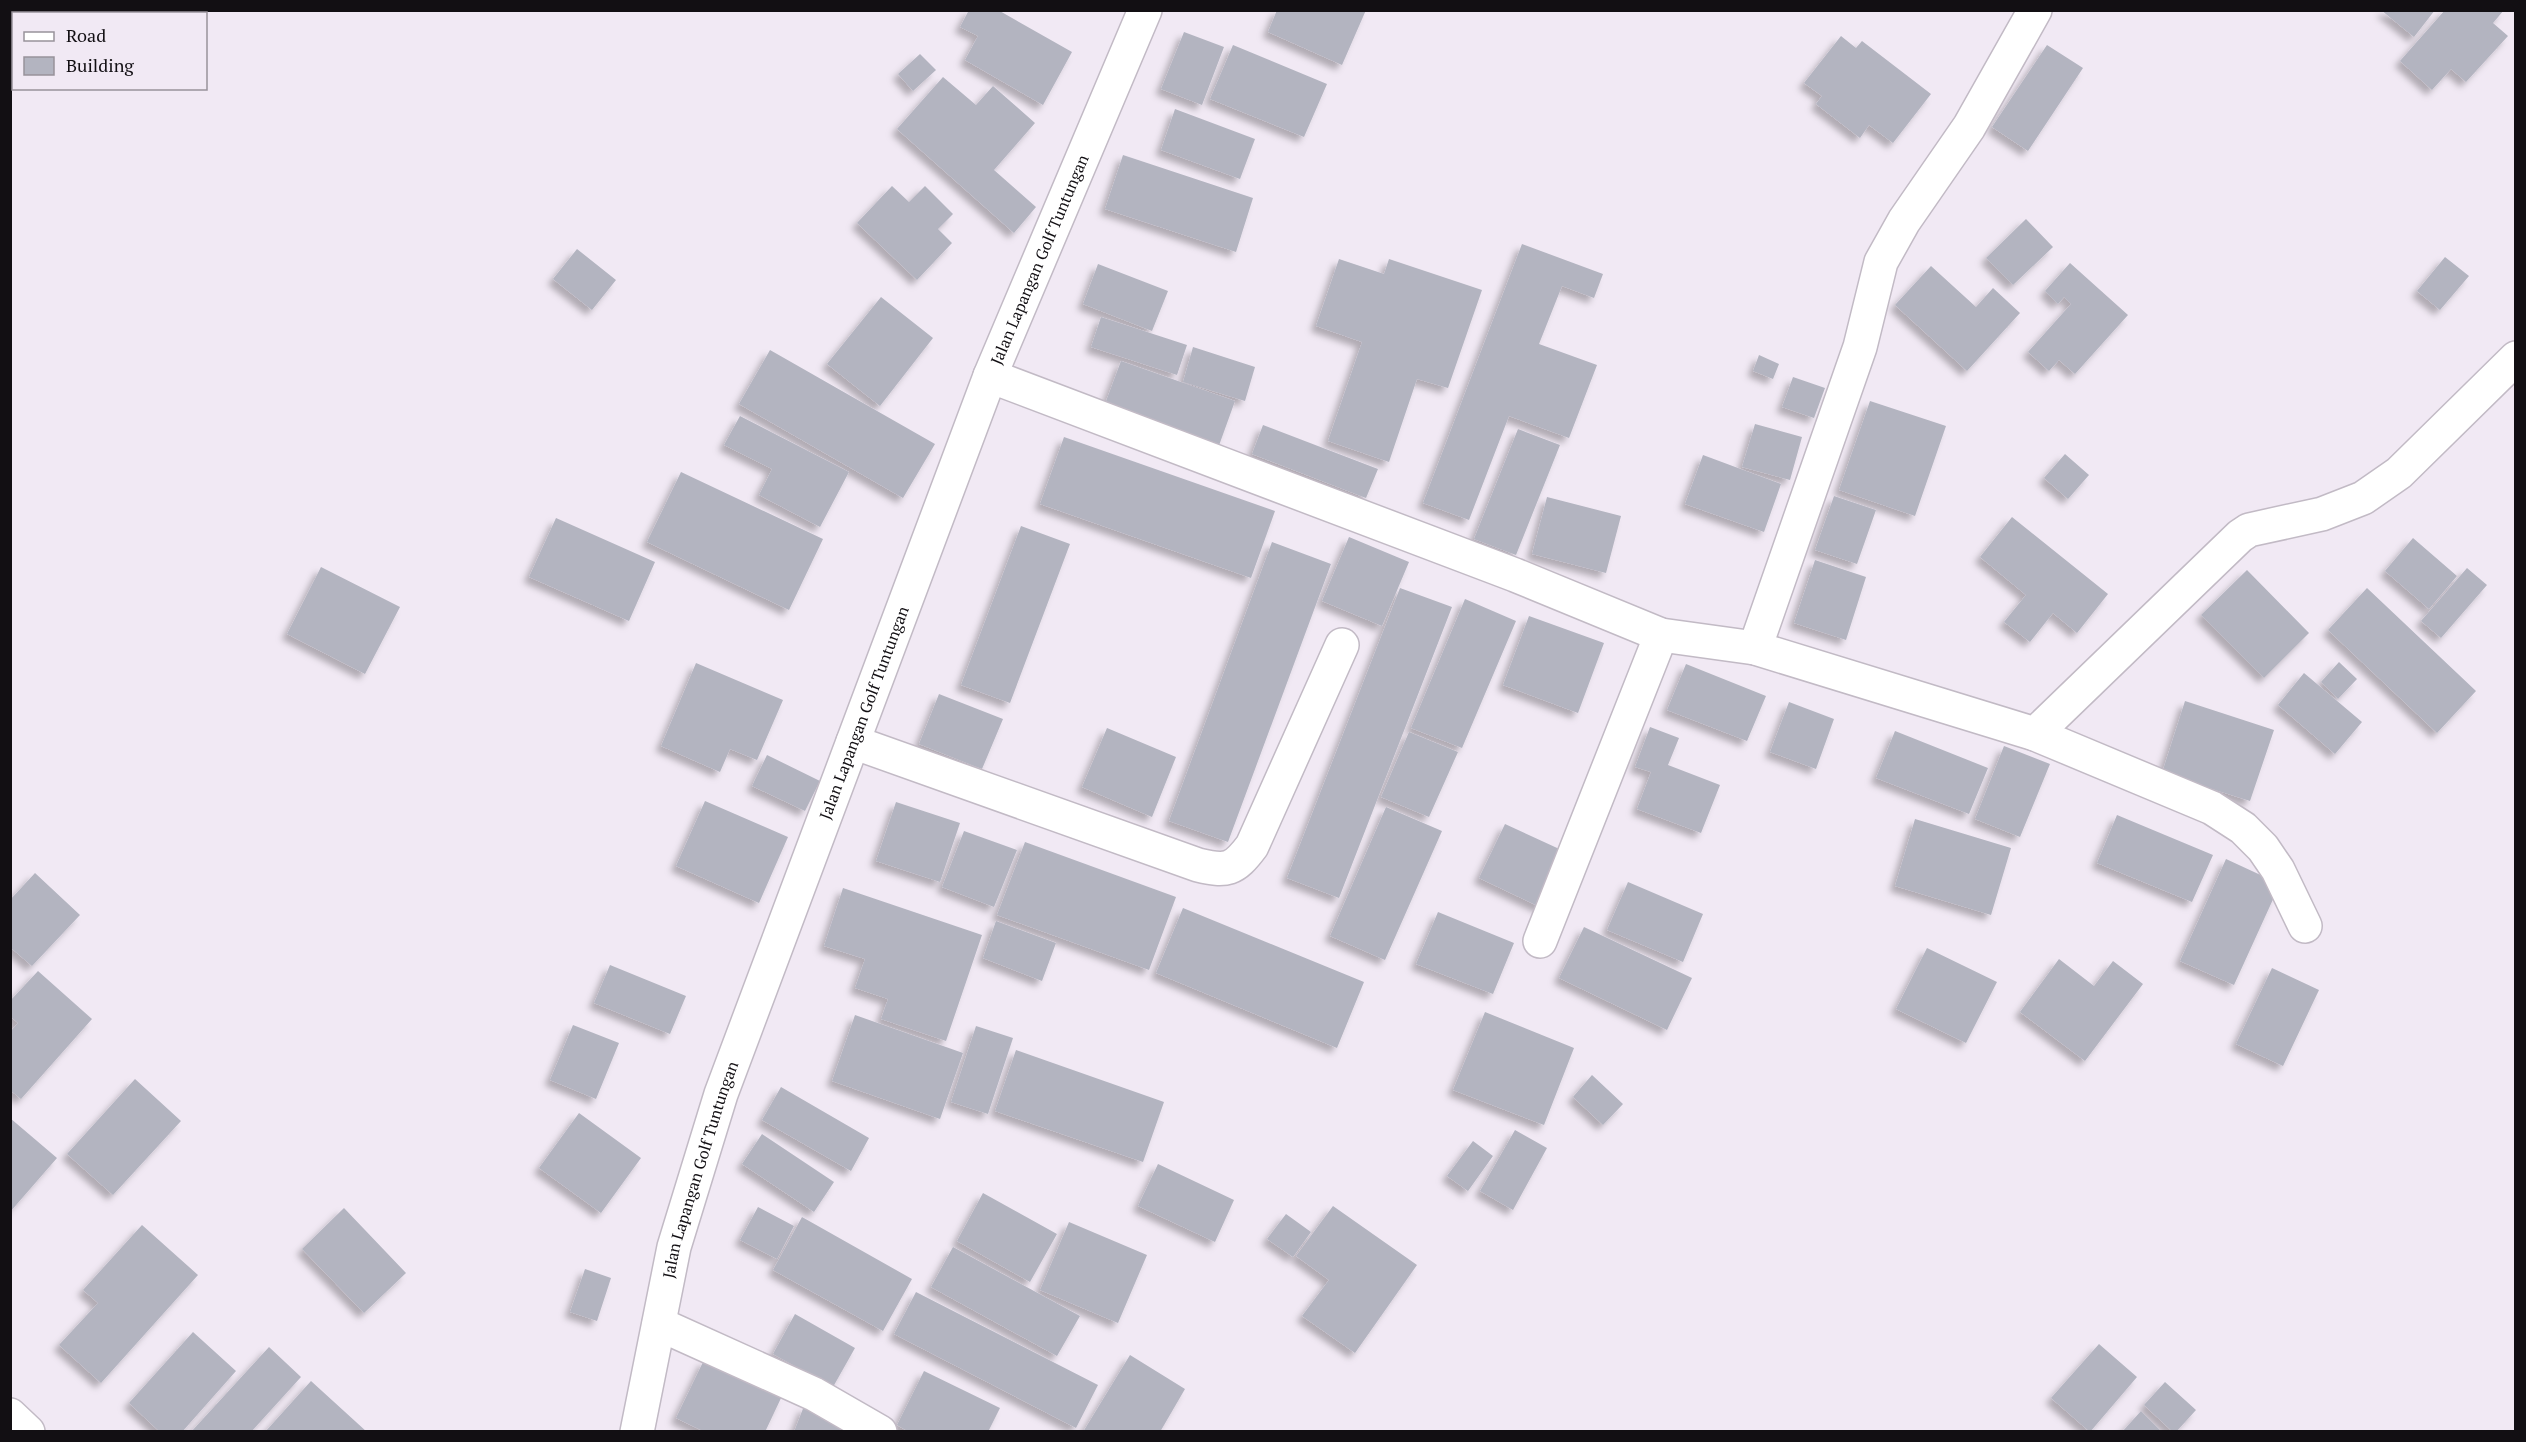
<svg xmlns="http://www.w3.org/2000/svg" width="2526" height="1442" viewBox="0 0 2526 1442" font-family="'PT Serif',serif">
	<style>
		.building { fill: #b3b4c0; filter: url(#shadow) }
		.lines { fill: none; stroke-linecap: round; stroke-linejoin: round }
		.minor-casing { stroke: #c2bac5; stroke-width: 36 }
		.minor { stroke: #fff; stroke-width: 33 }
		.labels { text-anchor: middle; stroke-width: 4.5; stroke-linejoin: round; paint-order: stroke }
		.street-label { font-size: 16px; fill: #120f13; stroke: #f1e9f4 }
	</style>
	<defs>
		<filter id="shadow"><feDropShadow dx="-5.5" dy="5.5" stdDeviation="3" flood-color="#0004"/></filter>
	</defs>
	<rect width="100%" height="100%" fill="#f1e9f4"/>
	<path class="building" d="M969 10H998L1072 52 1043 105 965 60 978 36 960 27Z
		M1277 10H1366L1342 65 1268 32Z
		M2381 10H2435L2414 37Z
		M2445 10H2504L2493 23 2508 36 2466 82 2451 69 2432 90 2400 61Z
		M1184 32 1224 47 1202 105 1161 89Z
		M1841 36 1856 48 1862 41 1931 94 1893 143 1869 125 1860 138 1816 104 1822 96 1804 83Z
		M1233 45 1327 84 1304 137 1210 99Z
		M2047 45 2083 68 2028 151 1992 127Z
		M920 54 936 70 913 91 898 74Z
		M943 77 976 105 993 86 1035 123 994 170 1036 207 1014 233 897 129Z
		M1175 109 1255 139 1240 179 1161 150Z
		M1123 155 1253 198 1236 252 1105 209Z
		M892 186 909 202 925 186 953 214 938 229 952 243 917 280 857 223Z
		M2026 219 2053 247 2013 285 1986 258Z
		M1522 244 1603 274 1594 298 1562 286 1539 344 1597 365 1569 438 1509 416 1469 520 1423 503Z
		M577 249 616 280 592 310 553 279Z
		M2445 257 2469 276 2440 310 2417 291Z
		M1339 259 1384 274 1389 259 1482 290 1448 388 1417 379 1389 462 1328 441 1362 342 1316 326Z
		M2070 263 2128 315 2075 374 2059 360 2049 371 2028 352 2071 304 2064 297 2058 304 2045 291Z
		M1098 264 1168 291 1152 331 1083 304Z
		M1931 266 1976 307 1993 288 2020 313 1967 371 1895 305Z
		M881 297 933 338 880 406 827 364Z
		M1101 317 1187 345 1177 375 1091 347Z
		M1193 347 1255 367 1245 401 1183 382Z
		M770 350 935 444 903 498 739 404Z
		M1759 355 1779 364 1773 379 1753 371Z
		M1121 361 1235 401 1217 451 1102 412Z
		M1793 377 1825 388 1814 418 1782 407Z
		M1870 401 1946 426 1915 516 1839 490Z
		M740 416 849 472 820 527 759 495 772 469 724 445Z
		M1755 424 1802 437 1790 480 1742 467Z
		M1263 425 1378 469 1366 498 1252 454Z
		M1518 429 1560 445 1516 555 1474 539Z
		M1064 437 1275 511 1251 578 1040 504Z
		M2065 454 2089 475 2068 499 2044 478Z
		M1703 455 1781 484 1764 532 1685 504Z
		M681 472 823 539 789 610 647 542Z
		M1834 496 1876 510 1857 564 1815 550Z
		M1547 497 1621 516 1606 573 1532 554Z
		M2012 517 2108 594 2077 633 2053 613 2030 642 2004 622 2026 595 1980 557Z
		M556 518 655 562 629 621 529 577Z
		M1021 526 1070 544 1010 703 961 685Z
		M1349 537 1409 562 1382 626 1322 601Z
		M2413 538 2457 576 2429 609 2385 571Z
		M1272 542 1331 564 1228 842 1169 821Z
		M1815 560 1866 577 1846 640 1794 623Z
		M321 567 400 607 365 674 287 634Z
		M2467 568 2487 585 2441 638 2421 621Z
		M2247 570 2309 633 2264 678 2201 615Z
		M1400 588 1452 607 1339 898 1287 878Z
		M2367 588 2476 691 2437 733 2328 630Z
		M1465 599 1516 621 1462 748 1411 728Z
		M1529 616 1604 643 1578 713 1503 685Z
		M2339 662 2357 679 2338 699 2321 682Z
		M696 663 783 700 757 760 730 749 720 772 661 746Z
		M1686 664 1766 696 1747 741 1667 710Z
		M2304 673 2362 722 2335 754 2278 705Z
		M939 694 1003 719 982 769 919 744Z
		M2185 701 2274 730 2250 801 2162 773Z
		M1789 702 1834 719 1816 769 1770 752Z
		M1650 727 1679 738 1668 765 1720 785 1701 833 1637 809 1651 772 1635 767Z
		M1107 728 1176 757 1152 817 1082 787Z
		M1895 731 1988 768 1969 814 1876 778Z
		M1409 732 1458 752 1429 817 1381 797Z
		M2004 746 2050 764 2020 837 1975 819Z
		M767 755 820 781 805 811 752 786Z
		M705 801 788 837 759 903 676 866Z
		M896 802 960 823 940 882 876 861Z
		M1386 807 1442 831 1385 960 1330 936Z
		M2117 815 2213 855 2192 902 2097 863Z
		M1915 819 2011 848 1991 915 1895 886Z
		M1505 824 1568 853 1542 908 1479 878Z
		M964 831 1017 850 994 907 942 887Z
		M1025 842 1176 897 1149 970 997 915Z
		M2226 859 2280 884 2234 985 2180 961Z
		M35 873 80 915 32 966 10 947V900Z
		M1628 882 1703 914 1683 962 1607 930Z
		M843 888 982 935 946 1041 881 1019 888 999 855 988 865 959 824 946Z
		M1183 908 1364 982 1337 1048 1156 973Z
		M1438 912 1514 943 1493 994 1416 964Z
		M996 921 1056 943 1042 981 983 958Z
		M1584 927 1692 978 1667 1030 1559 978Z
		M1927 948 1997 982 1966 1043 1896 1009Z
		M2059 959 2094 986 2113 961 2143 984 2085 1061 2020 1012Z
		M610 965 686 996 670 1034 594 1003Z
		M2272 968 2319 990 2283 1066 2236 1044Z
		M38 971 92 1019 21 1099 10 1090V1032L18 1023 10 1016V1001Z
		M1485 1012 1574 1048 1544 1125 1453 1090Z
		M855 1015 963 1053 940 1119 832 1081Z
		M573 1025 619 1043 596 1099 550 1080Z
		M976 1026 1013 1038 988 1114 951 1102Z
		M1016 1050 1164 1102 1143 1162 995 1111Z
		M1592 1075 1623 1104 1603 1125 1573 1097Z
		M135 1079 181 1121 113 1195 67 1154Z
		M781 1087 869 1138 851 1171 762 1120Z
		M579 1113 641 1158 601 1213 539 1168Z
		M10 1118 57 1158 10 1212Z
		M1515 1130 1547 1148 1513 1210 1480 1191Z
		M762 1134 834 1182 814 1212 742 1164Z
		M1473 1141 1493 1156 1468 1191 1447 1176Z
		M1158 1164 1234 1200 1215 1242 1138 1206Z
		M983 1193 1057 1234 1030 1282 957 1241Z
		M1333 1206 1417 1265 1355 1353 1302 1316 1329 1280 1296 1256Z
		M758 1207 794 1226 777 1259 740 1240Z
		M344 1208 406 1273 364 1313 302 1249Z
		M1286 1214 1311 1232 1293 1257 1267 1239Z
		M802 1217 912 1279 883 1331 773 1270Z
		M1069 1222 1147 1255 1118 1323 1040 1290Z
		M142 1225 198 1275 101 1383 59 1345 98 1303 83 1290Z
		M953 1247 1080 1316 1057 1356 931 1287Z
		M585 1269 611 1278 597 1321 570 1312Z
		M916 1292 1098 1385 1076 1428 894 1334Z
		M795 1314 855 1348 833 1387 773 1354Z
		M193 1332 236 1371 182 1432H160L129 1403Z
		M2099 1344 2137 1377 2090 1432 2051 1398Z
		M269 1347 301 1377 251 1432H191Z
		M1130 1355 1185 1389 1160 1432H1083Z
		M704 1360 782 1396 765 1432H705L676 1418Z
		M924 1371 1000 1408 988 1432H909L897 1425Z
		M311 1381 367 1432H265Z
		M2165 1382 2196 1410 2176 1432H2173L2144 1405Z
		M804 1406 851 1432H794Z
		M2141 1411 2162 1432H2122Z"/>
	<g class="lines">
		<defs>
			<g id="minor">
				<path d="M990 376 1515 575 1661 635 1755 648 2035 734 2240 536 2249 530 2322 514 2363 498 2399 473 2516 358"/>
				<path d="M1755 648 1860 347 1881 262 1904 221 1969 127 2035 10"/>
				<path d="M2035 734 2212 808 2243 828 2263 848 2278 870 2305 926"/>
				<path d="M853 742 1198 865C1227 872 1234 870 1252 846L1342 645"/>
				<path d="M1540 941 1661 635"/>
				<path d="M659 1324 814 1394 880 1432"/>
				<path d="M10 1415 28 1432"/>
				<path id="s1" d="M637 1432 674 1247 721 1094 990 376 1145 10"/>
			</g>
		</defs>
		<use href="#minor" class="minor-casing"/>
		<use href="#minor" class="minor"/>
	</g>
	<g class="labels">
		<g class="street-label">
			<text dy="6" stroke="none"><textPath href="#s1" startOffset="1242">Jalan Lapangan Golf Tuntungan</textPath></text>
			<text dy="6" stroke="none"><textPath href="#s1" startOffset="756">Jalan Lapangan Golf Tuntungan</textPath></text>
			<text dy="6" stroke="none"><textPath href="#s1" startOffset="270">Jalan Lapangan Golf Tuntungan</textPath></text>
		</g>
	</g>
	<rect width="2526" height="1442" fill="none" stroke="#120f13" stroke-width="24"/>
	<rect x="12" y="12" width="195" height="78" fill="#f1e9f4" stroke="#98929a" stroke-width="1.5"/>
	<rect x="24" y="32" width="30" height="9" fill="#ffffff" stroke="#98929a" stroke-width="1.5"/>
	<text x="66" y="42" font-size="18" fill="#120f13">Road</text>
	<rect x="24" y="57" width="30" height="18" fill="#b3b4c0" stroke="#98929a" stroke-width="1.5"/>
	<text x="66" y="72" font-size="18" fill="#120f13">Building</text>
</svg>
